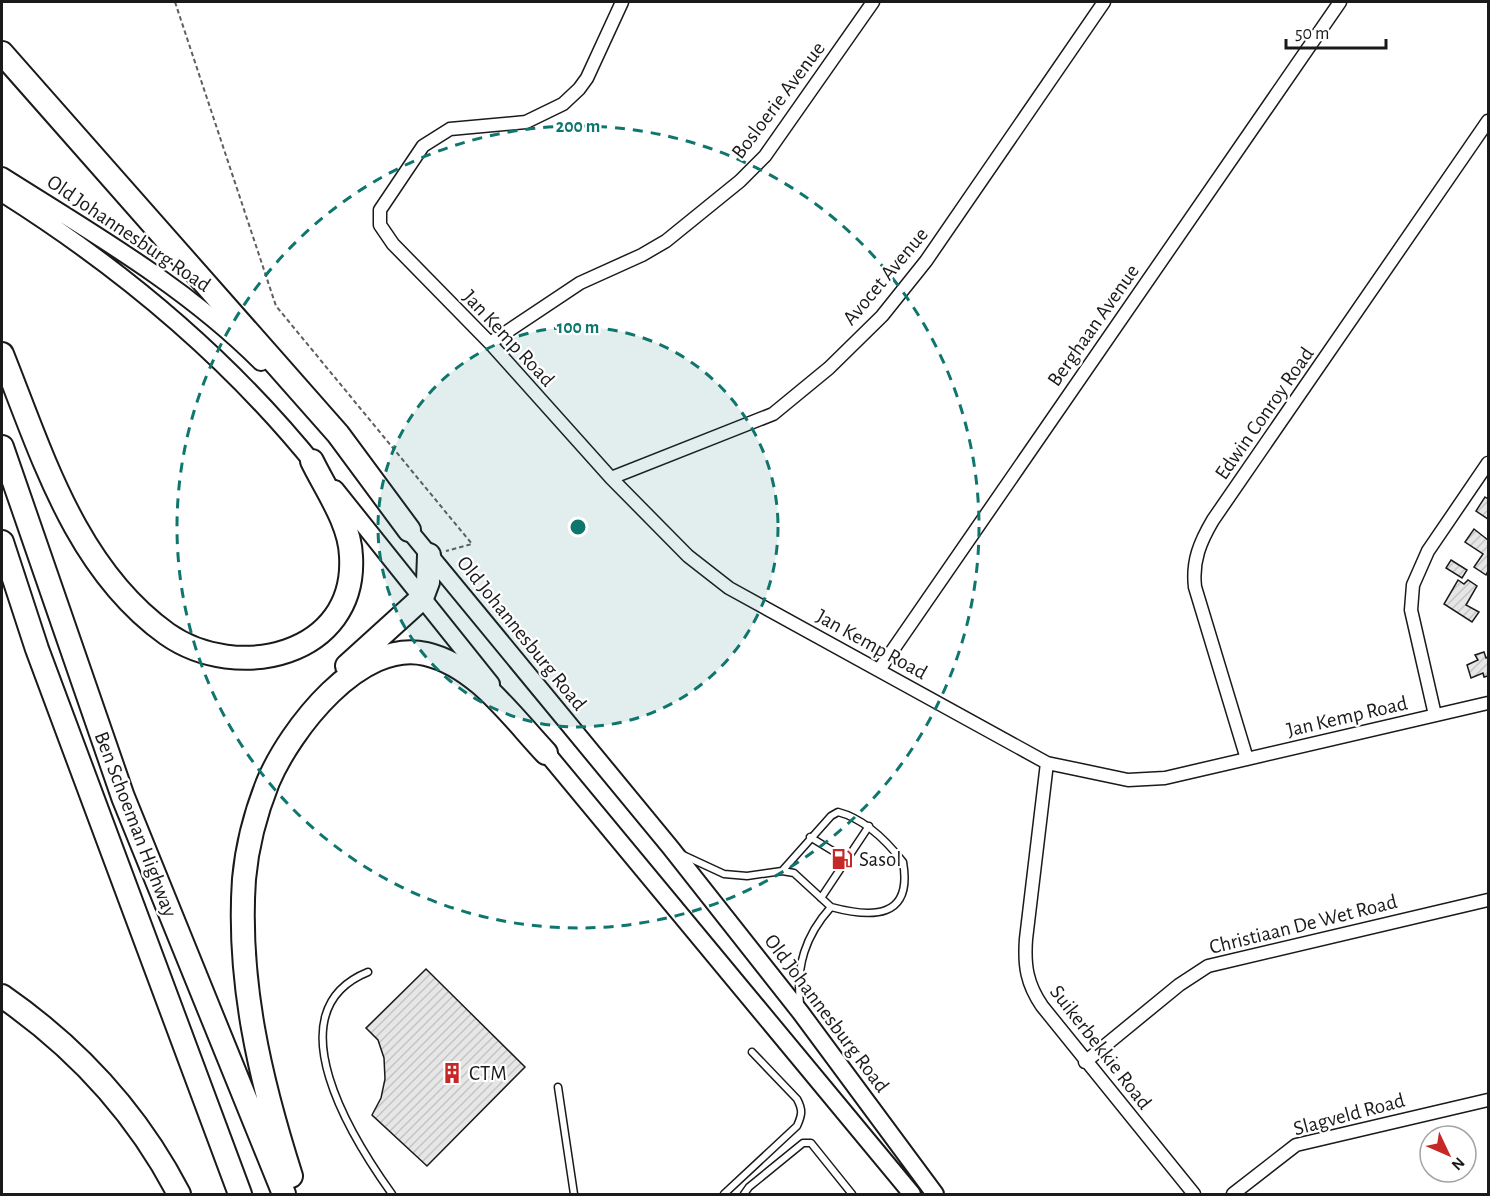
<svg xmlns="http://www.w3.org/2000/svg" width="1490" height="1196" viewBox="0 0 1490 1196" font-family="'Alegreya Sans',sans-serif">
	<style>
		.building { fill: url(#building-hatch); stroke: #1a1a1a; stroke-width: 1.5 }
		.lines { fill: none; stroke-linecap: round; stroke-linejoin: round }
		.service-casing { stroke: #1a1a1a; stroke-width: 9 }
		.minor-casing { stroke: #1a1a1a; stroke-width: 15 }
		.secondary-casing { stroke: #1a1a1a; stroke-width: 20 }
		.motorway-casing { stroke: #1a1a1a; stroke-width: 26 }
		.path { stroke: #5f5f5f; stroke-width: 2; stroke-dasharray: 4.5 3; stroke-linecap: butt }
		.service { stroke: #fff; stroke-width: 6 }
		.minor { stroke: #fff; stroke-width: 12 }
		.secondary { stroke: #fff; stroke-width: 16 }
		.motorway { stroke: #fff; stroke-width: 22 }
		.ring { fill: none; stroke: #0f766e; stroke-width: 3; stroke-dasharray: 10 8 }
		.labels { text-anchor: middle; stroke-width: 4.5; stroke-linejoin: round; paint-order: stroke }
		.street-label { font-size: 21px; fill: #1a1a1a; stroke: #fff }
		.poi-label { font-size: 21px; fill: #1a1a1a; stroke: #fff; text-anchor: start }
		.centre { fill: #0f766e; stroke: #fff; stroke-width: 3 }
		.ring-label { font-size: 18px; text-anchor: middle; font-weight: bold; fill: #0f766e; stroke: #fff; stroke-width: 4.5; stroke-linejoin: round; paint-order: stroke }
	</style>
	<defs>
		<pattern id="building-hatch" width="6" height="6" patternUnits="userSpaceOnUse" patternTransform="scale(1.5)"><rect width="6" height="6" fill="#e6e6e6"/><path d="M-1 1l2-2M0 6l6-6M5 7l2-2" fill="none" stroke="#c5c5c5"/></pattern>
	</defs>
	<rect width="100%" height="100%" fill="#fff"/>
	<path class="building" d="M1485 497 1488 499V519L1476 511Z
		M1474 529 1488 540V571L1486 575 1474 567 1483 554 1465 542Z
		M1451 560 1467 570 1462 578 1446 568Z
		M1458 580 1464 584 1468 580 1477 586 1466 605 1479 612 1472 622 1444 604Z
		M1484 652 1486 658 1488 657V676L1484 677 1483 673 1471 678 1467 665 1478 660 1475 655Z
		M426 969 525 1067 427 1166 372 1115 381 1098 385 1079 384 1058 378 1040 366 1028Z"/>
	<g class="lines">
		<defs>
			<path id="service" d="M810 837 846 859
				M683 855 724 874 747 876 782 871 794 873 831 907C805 936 796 966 800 1004
				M782 871 831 816 838 812C865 819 886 840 903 862 913 919 872 918 831 907
				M821 898 869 826
				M368 972C271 1011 354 1141 392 1194
				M558 1087 574 1194
				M724 1194 797 1126C802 1115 803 1110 797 1099L752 1052
				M744 1194 749 1187 803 1143H811L852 1194"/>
			<path id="minor" d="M622 2 587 78 579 89 563 104 526 122 450 129 423 146 380 210V225L393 244 490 343 611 478 688 556 729 588 1047 763 1128 780 1165 778 1488 703
				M490 343 580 283 642 255 666 241 740 181 765 156 873 2
				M611 478 773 414 829 368 882 316 926 261 1104 2
				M879 670 1340 2
				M1435 715 1411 610 1413 585 1428 551 1488 463
				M1247 759 1195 587C1192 561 1200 542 1213 520L1488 121
				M1047 763 1026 939C1024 966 1027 984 1042 1006L1194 1194
				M1085 1062 1179 985 1208 966 1488 900
				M1233 1194 1296 1145 1488 1100"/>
			<path id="secondary" d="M2 176C92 233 185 286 261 362
				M2 193C121 268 230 359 318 469
				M335 489 491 684
				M403 523 670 847 801 1013 935 1194
				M539 744 912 1194"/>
			<path id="motorway" d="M2 53 338 434 409 530
				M2 354C42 454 75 568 167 634 237 683 357 656 351 556 350 523 326 490 312 461
				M2 447 123 797 284 1194
				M2 542 37 649 240 1194
				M347 666 422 598 428 582 429 555
				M2 996C77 1048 137 1113 179 1194
				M291 1176C260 1079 237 981 244 879 247 846 256 812 268 782 290 730 360 638 426 654 477 666 512 717 546 753"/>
		</defs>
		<use href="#service" class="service-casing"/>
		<use href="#minor" class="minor-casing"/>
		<use href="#secondary" class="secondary-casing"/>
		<use href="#motorway" class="motorway-casing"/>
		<path class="path" d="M175 2 276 306 472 544 446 551"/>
		<use href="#service" class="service"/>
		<use href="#minor" class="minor"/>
		<use href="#secondary" class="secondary"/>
		<use href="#motorway" class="motorway"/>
	</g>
	<circle cx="578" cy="527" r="200" fill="#0f766e" fill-opacity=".12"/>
	<g class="ring">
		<circle cx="578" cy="527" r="200"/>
		<circle cx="578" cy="527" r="401"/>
	</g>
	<defs>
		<symbol id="fuel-bare" viewBox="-9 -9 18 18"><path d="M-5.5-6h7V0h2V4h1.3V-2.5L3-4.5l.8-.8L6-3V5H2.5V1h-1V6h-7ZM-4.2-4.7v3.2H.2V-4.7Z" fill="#c62828" stroke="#fff" stroke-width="2.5" paint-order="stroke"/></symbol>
		<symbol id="building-bare" viewBox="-9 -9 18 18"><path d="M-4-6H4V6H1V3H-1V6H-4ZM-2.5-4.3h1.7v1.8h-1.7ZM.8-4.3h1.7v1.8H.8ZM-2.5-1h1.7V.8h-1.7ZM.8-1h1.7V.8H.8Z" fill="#c62828" stroke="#fff" stroke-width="2.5" paint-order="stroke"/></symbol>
	</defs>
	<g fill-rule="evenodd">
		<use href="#fuel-bare" x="827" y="844" width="30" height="30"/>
		<use href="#building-bare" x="437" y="1058" width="30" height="30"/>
	</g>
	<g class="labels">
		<g class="street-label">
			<text transform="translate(778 100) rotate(-53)" y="7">Bosloerie Avenue</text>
			<text transform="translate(129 233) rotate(34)" y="7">Old Johannesburg Road</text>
			<text transform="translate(885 276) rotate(-50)" y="7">Avocet Avenue</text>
			<text transform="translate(1093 325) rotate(-55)" y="7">Berghaan Avenue</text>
			<text transform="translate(509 338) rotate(47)" y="7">Jan Kemp Road</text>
			<text transform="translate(1264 413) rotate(-55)" y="7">Edwin Conroy Road</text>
			<text transform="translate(522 633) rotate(51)" y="7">Old Johannesburg Road</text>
			<text transform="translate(872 644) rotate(29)" y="7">Jan Kemp Road</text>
			<text transform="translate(1347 716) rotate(-13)" y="7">Jan Kemp Road</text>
			<text transform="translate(136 824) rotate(69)" y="7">Ben Schoeman Highway</text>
			<text transform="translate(1303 924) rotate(-14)" y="7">Christiaan De Wet Road</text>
			<text transform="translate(827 1013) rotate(53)" y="7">Old Johannesburg Road</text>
			<text transform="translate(1101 1047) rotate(52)" y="7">Suikerbekkie Road</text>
			<text transform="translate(1349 1114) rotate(-15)" y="7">Slagveld Road</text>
		</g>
		<g class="poi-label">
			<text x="859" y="866">Sasol</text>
			<text x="469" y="1080">CTM</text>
		</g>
	</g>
	<circle cx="578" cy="527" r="9" class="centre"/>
	<g class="ring-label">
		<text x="578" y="132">200 m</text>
		<text x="578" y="333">100 m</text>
	</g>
	<rect width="1490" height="1196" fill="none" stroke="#1a1a1a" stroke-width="6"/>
	<g transform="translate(1448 1154) rotate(134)"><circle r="28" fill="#ffffff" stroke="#a3a3a3" stroke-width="1.5"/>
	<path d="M0-4.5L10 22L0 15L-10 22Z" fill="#c62828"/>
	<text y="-9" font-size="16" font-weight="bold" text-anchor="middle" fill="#1a1a1a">N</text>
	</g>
	<path d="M1286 39v9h100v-9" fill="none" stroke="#1a1a1a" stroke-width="3"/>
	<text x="1295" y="39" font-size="18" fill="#1a1a1a" stroke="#ffffff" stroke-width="4.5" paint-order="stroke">50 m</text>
</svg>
